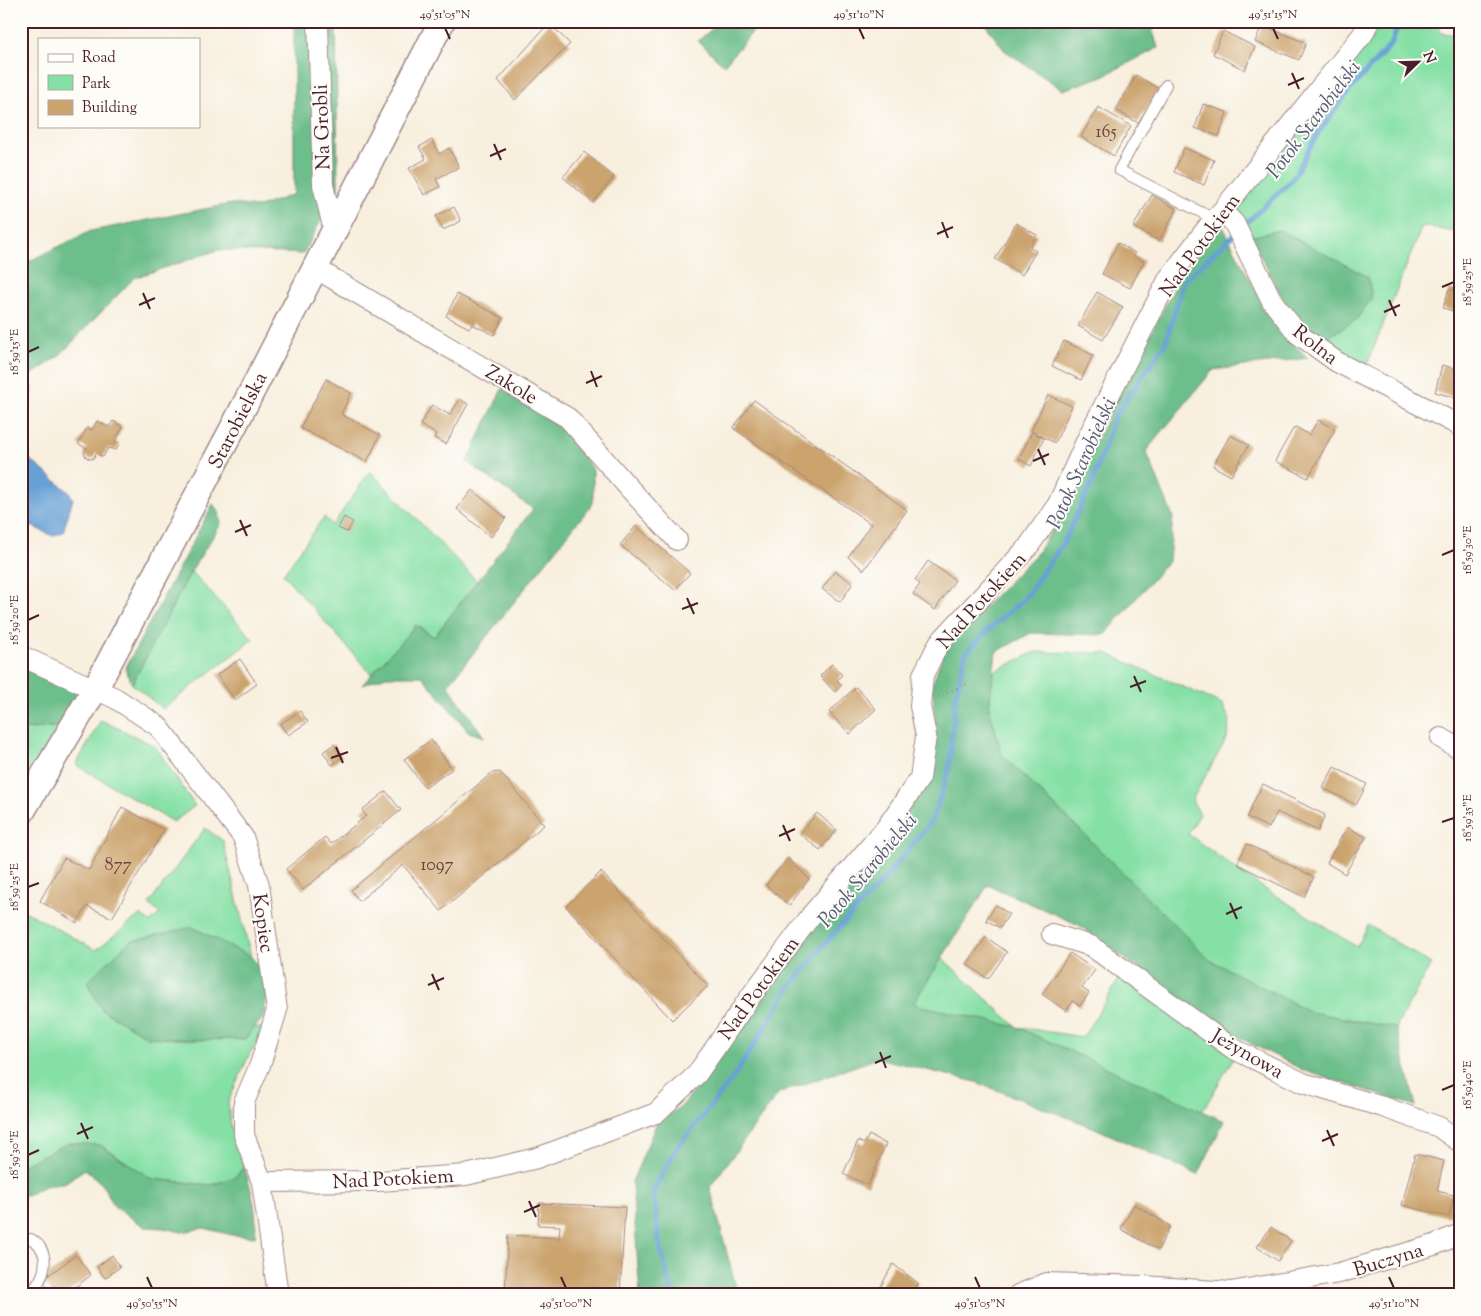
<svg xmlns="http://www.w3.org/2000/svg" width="1481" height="1316" viewBox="0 0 1481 1316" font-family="'Sorts Mill Goudy',serif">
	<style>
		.green { fill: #85e0a5; stroke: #688068 }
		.forest { fill: #6cbe8a; stroke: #5b6e5a }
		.water { fill: #67a0d6; stroke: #586080 }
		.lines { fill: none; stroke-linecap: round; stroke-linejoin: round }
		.stream { stroke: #67a0d6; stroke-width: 5 }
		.building { fill: #cba36d }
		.service-casing { stroke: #a18784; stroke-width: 12 }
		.minor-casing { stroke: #a18784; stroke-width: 22 }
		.tertiary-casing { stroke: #a18784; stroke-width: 28 }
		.path { stroke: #a18784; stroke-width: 3; stroke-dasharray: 1 4; stroke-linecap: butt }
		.service { stroke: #fff; stroke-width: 10 }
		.minor { stroke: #fff; stroke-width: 20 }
		.tertiary { stroke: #fff; stroke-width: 25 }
		.ticks { fill: none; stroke: #4a1f2b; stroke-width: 2 }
		.labels { text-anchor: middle; stroke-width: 4; stroke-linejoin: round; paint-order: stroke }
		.number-label { font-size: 18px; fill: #6a403c }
		.street-label { font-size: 20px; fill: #4a1f2b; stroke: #fdfcf7 }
		.water-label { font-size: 21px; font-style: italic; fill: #575978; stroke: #fdfcf7 }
		.neatline { fill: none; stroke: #4a1f2b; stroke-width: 2 }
		.ticks-label { font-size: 12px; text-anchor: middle; fill: #4a1f2b }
	</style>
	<rect width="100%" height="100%" fill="#fdfcf7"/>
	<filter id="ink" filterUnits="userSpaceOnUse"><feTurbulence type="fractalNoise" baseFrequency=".02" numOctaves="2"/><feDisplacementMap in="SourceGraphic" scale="10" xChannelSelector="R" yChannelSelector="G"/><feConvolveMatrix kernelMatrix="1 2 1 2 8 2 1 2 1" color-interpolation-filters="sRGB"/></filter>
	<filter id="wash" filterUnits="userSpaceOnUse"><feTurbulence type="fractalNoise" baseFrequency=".0096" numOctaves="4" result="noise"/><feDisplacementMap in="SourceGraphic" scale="20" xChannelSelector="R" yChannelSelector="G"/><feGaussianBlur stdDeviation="1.12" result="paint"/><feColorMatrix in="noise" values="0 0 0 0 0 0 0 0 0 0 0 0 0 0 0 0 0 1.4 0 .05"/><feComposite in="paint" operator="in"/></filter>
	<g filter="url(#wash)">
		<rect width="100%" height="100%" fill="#f8efde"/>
		<path class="green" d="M1380 21H1441L1440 33 1460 35V233L1422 226 1367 365 1345 352 1327 337 1356 320 1368 277 1279 230 1251 237 1239 214 1234 209 1373 38Z
			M370 471 477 581 434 637 416 625 372 675 283 574 324 517 333 525Z
			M191 571 253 639 163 709 132 684Z
			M1035 652 1106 653 1222 704 1230 720 1227 738 1192 800 1200 814 1188 834 1251 880 1357 947 1368 925 1431 964 1396 1028 1310 1012 1210 961 1084 834 1001 755 989 707 993 672Z
			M101 720 155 746 195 806 173 822 76 765Z
			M62 726 21 792V730Z
			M205 828 223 841 251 957 192 927 87 983 102 1010 148 1037 195 1040 244 1039 254 1028H263L262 1033 250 1053 228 1102 231 1128 244 1167 235 1177 211 1185 152 1179 100 1145 69 1143 21 1166V909L96 950 140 915 150 922 160 914 149 904Z
			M942 958 1017 1027 1083 1037 1121 976 1234 1057 1202 1112 1017 1027 912 1004Z"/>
		<path class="forest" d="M294 21H336L338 189 303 254 218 250 134 278 59 356 21 382V349L29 341 21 326V265L91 231 231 204 259 207 294 194Z
			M721 21H762L724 65 698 41Z
			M983 21H1150L1158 48 1103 76 1063 90 1004 50Z
			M1222 225C1247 273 1267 322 1308 358L1213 370 1146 451 1173 517 1169 560 1105 635 1031 633 996 652 989 707 1002 755 1084 834 1210 960 1310 1012 1396 1028 1416 1106 1305 1071 1219 1027 1079 925 988 885 913 1004 1017 1027 1224 1121 1198 1175 1095 1128 976 1082 878 1058 779 1093 710 1187 736 1288 743 1295H640L632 1182 658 1120 680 1108 704 1080 821 918 928 784 937 737 932 686 945 648 1037 553 1068 506 1097 439 1180 277Z
			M1279 230 1368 277 1372 298 1356 320 1327 337 1304 325 1282 298 1251 237Z
			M502 389 563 428 593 471V503L448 685 484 737 469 732 422 676H386L362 685 416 625 434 637 533 509 467 462Z
			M213 504 219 512 221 524 191 571 132 684 125 669Z
			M21 662 73 688 77 697 62 726 21 730Z
			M192 927 251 957 264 970 267 997 263 1018 245 1039 195 1040 148 1037 102 1010 87 982 130 941Z
			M68 1143 100 1145 152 1179 211 1185 235 1177 244 1167C252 1190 258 1213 255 1237L232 1235 204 1228 182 1232 163 1228 145 1227 115 1207 102 1184 85 1169 63 1184 45 1186 21 1198V1166Z"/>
		<path class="water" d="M26 384 32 387 31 402 21 416V387Z
			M21 452 69 492 73 499 63 532 53 536 27 524 21 518Z"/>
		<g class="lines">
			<path class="stream" d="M1242 227 1292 180 1318 133 1349 91 1392 43 1399 21
				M672 1295 659 1241 653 1191 675 1151 736 1074 789 988 836 931 889 874 933 819 949 770 956 693 966 653 984 634 1026 597 1063 543 1092 483 1115 416 1165 344 1184 281 1234 234"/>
		</g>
		<g id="blocks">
			<path class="building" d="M549 23 570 44 515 100 498 80Z
				M1262 25 1306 43 1299 60 1255 42Z
				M1223 31 1255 47 1245 70 1213 54Z
				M1136 75 1159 89 1138 123 1116 110Z
				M1203 104 1227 112 1219 136 1195 128Z
				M1098 107 1131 126 1114 156 1081 137Z
				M432 140 439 154 449 148 459 167 436 179 440 187 424 195 409 168 426 159 419 147Z
				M1184 148 1214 160 1204 185 1174 172Z
				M584 152 614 177 593 203 563 177Z
				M1152 195 1177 209 1159 241 1133 227Z
				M454 207 461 221 443 230 436 216Z
				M1016 223 1037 235 1030 247 1036 251 1022 275 995 259Z
				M1118 243 1135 253 1134 256 1144 261 1130 288 1102 274Z
				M1449 289 1460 292V313L1443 308Z
				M1097 292 1123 307 1103 340 1078 326Z
				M457 294 503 318 494 335 472 324 469 328 446 316Z
				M1064 341 1093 355 1081 380 1052 366Z
				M1442 365 1460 370V399L1435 392Z
				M326 379 351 393 341 414 380 435 367 462 300 428Z
				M1048 395 1072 406 1055 443 1031 431Z
				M460 399 468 404 446 444 434 438 436 434 420 425 432 405 450 415Z
				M754 400 907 510 864 570 848 557 871 524 733 428Z
				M1318 420 1335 429 1308 478 1275 461 1293 429 1296 427 1309 435Z
				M97 421 109 427 113 421 123 427 115 442 119 444 116 450 108 448 103 457 96 453 94 458 90 459 86 457 84 452 87 448 78 444 87 428 92 430Z
				M1032 432 1044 438 1031 466 1019 459Z
				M1230 435 1249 445 1231 476 1213 466Z
				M472 490 506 518 491 537 457 509Z
				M344 517 353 522 347 532 338 528Z
				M636 526 690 573 675 590 620 545Z
				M928 561 955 580 935 610 913 594 920 584 915 580Z
				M835 571 853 583 840 602 822 589Z
				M240 659 257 684 235 700 217 675Z
				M832 664 842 675 837 680 842 685 835 692 820 676Z
				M856 687 876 709 850 734 829 712Z
				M300 711 308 722 288 735 280 724Z
				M431 740 452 769 425 788 404 759Z
				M334 744 342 757 332 765 323 752Z
				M1334 767 1367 784 1356 805 1323 788Z
				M500 772 544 825 441 911 403 865 359 901 351 890 492 773Z
				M1263 784 1325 815 1318 831 1277 812 1269 828 1247 817 1252 807H1251Z
				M386 791 401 810 303 890 286 869 325 837 331 844 366 816 362 810Z
				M122 807 164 830 112 918 87 906 77 923 40 901 64 858 89 870Z
				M817 813 837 830 820 850 800 834Z
				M1347 827 1366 837 1345 874 1327 863Z
				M1247 844 1314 877 1304 897 1237 864Z
				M788 858 809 879 789 906 766 885Z
				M601 872 708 986 672 1020 566 906Z
				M996 905 1009 914 1000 928 986 920Z
				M986 937 1007 952 988 979 967 964Z
				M1070 953 1095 970 1082 988 1089 993 1080 1006 1073 1001 1066 1011 1042 994Z
				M869 1135 886 1144 868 1185 843 1174 858 1141 864 1144Z
				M1415 1154 1444 1161 1437 1191 1454 1195 1449 1217 1402 1205Z
				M539 1203 625 1207 620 1295H505L508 1235 559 1238 560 1226 538 1225Z
				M1134 1204 1170 1226 1158 1250 1121 1229Z
				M1271 1227 1291 1241 1278 1261 1257 1247Z
				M76 1255 91 1275 65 1295H53L42 1280Z
				M112 1255 120 1267 105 1278 97 1267Z
				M893 1264 918 1283 913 1295H876Z"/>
		</g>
	</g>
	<g filter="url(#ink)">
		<use href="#blocks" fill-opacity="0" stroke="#a18784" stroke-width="1"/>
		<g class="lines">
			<defs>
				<path id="service" d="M1166 85 1119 170 1214 219
					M21 1239H31C34 1241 39 1244 40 1247 51 1263 41 1288 24 1295"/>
				<path id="minor" d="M318 21 323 185 334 231
					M1222 211 1234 223 1272 301 1298 334 1337 362 1460 426
					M315 268 568 418 629 488 677 540
					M21 656 115 698 158 726 243 837 259 885 277 1010 260 1065 244 1102V1135L262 1182 278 1295
					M1441 738 1460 749
					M1052 934 1091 946 1232 1048 1303 1083 1383 1107 1439 1127 1460 1142
					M262 1182 379 1181 466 1175 537 1158 656 1113 697 1074 753 993 813 913 886 828 920 778 926 736 920 706 923 675 939 643 1028 547 1058 504 1088 437 1169 278 1214 219 1222 211 1363 34 1369 21
					M1018 1295 1047 1283 1143 1286 1231 1292 1339 1273 1434 1245 1460 1234"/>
				<path id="tertiary" d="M21 813 95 689 235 424 442 21"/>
			</defs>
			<use href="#service" class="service-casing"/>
			<use href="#minor" class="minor-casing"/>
			<use href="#tertiary" class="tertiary-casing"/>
			<path class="path" d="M938 697 966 684"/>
			<use href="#service" class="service"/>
			<use href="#minor" class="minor"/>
			<use href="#tertiary" class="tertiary"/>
		</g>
	</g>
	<path class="ticks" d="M445 28 450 39M859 28 864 39M1273 28 1278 39M1292 73 1299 89M1288 85 1304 78M494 144 501 160M490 156 506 149M942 222 948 238M937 234 953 227M1442 287 1454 282M143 293 150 309M1389 300 1396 316M139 305 155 298M1384 312 1400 305M28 352 39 347M591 371 597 387M586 383 602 376M1038 449 1045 465M1033 461 1049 454M240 520 247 536M235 532 251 525M1442 555 1454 550M687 598 694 614M682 609 698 603M28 620 39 615M1134 676 1141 692M1130 687 1146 681M336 747 343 763M331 758 348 752M1442 822 1454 818M783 825 790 841M779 836 795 829M28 887 39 883M1230 903 1237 919M1226 914 1242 907M432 974 439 990M428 985 444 978M880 1052 886 1068M875 1063 891 1056M1442 1090 1454 1085M81 1123 88 1139M1327 1130 1334 1146M77 1134 93 1127M1322 1141 1338 1134M28 1155 39 1150M529 1201 536 1217M524 1212 540 1205M147 1277 152 1288M561 1277 566 1288M975 1277 980 1288M1389 1277 1394 1288"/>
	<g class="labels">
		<g class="number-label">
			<text x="1106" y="137">165</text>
			<text x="118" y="870">877</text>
			<text x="437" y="870">1097</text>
		</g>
		<g class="street-label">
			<text transform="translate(321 127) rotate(-92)" y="7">Na Grobli</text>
			<text transform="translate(1199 245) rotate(-54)" y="7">Nad Potokiem</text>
			<text transform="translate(1316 344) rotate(38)" y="7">Rolna</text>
			<text transform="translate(512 384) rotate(31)" y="7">Zakole</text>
			<text transform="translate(237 420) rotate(-63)" y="7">Starobielska</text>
			<text transform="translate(981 600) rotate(-48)" y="7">Nad Potokiem</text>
			<text transform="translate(264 923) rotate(82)" y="7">Kopiec</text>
			<text transform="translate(758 988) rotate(-54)" y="7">Nad Potokiem</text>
			<text transform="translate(1248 1053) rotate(30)" y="7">Jeżynowa</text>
			<text transform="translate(393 1178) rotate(-3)" y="7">Nad Potokiem</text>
			<text transform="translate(1388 1259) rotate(-17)" y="7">Buczyna</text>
		</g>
		<g class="water-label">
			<text transform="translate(1313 119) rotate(-53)" y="7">Potok Starobielski</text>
			<text transform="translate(1081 463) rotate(-66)" y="7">Potok Starobielski</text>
			<text transform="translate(867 870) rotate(-50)" y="7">Potok Starobielski</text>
		</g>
	</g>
	<rect width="1481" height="1316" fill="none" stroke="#fdfcf7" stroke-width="55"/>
	<rect x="38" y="38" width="162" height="90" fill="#fdfcf7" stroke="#b5a4a5"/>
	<rect x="48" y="54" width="25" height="8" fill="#ffffff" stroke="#b5a4a5"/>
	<text x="82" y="62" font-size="15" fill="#4a1f2b">Road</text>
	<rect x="48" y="75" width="25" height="15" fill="#85e0a5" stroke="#b5a4a5"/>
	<text x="82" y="88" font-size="15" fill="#4a1f2b">Park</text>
	<rect x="48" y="100" width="25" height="15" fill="#cba36d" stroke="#b5a4a5"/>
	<text x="82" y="112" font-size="15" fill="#4a1f2b">Building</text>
	<g transform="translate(1418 62) rotate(67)" stroke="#fdfcf7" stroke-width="4" paint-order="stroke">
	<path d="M0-4L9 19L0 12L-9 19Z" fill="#4a1f2b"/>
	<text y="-8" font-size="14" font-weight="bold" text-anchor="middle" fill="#4a1f2b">N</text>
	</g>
	<rect x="28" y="28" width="1426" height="1260" class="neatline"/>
	<g class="ticks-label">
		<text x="445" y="18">49°51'05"N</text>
		<text x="859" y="18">49°51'10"N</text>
		<text x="1273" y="18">49°51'15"N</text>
		<text transform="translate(1467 282) rotate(-90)" y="4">18°59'25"E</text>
		<text transform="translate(14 352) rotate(-90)" y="4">18°59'15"E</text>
		<text transform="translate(1467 550) rotate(-90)" y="4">18°59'30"E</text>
		<text transform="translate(14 620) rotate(-90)" y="4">18°59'20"E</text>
		<text transform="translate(1467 818) rotate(-90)" y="4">18°59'35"E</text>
		<text transform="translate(14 887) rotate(-90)" y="4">18°59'25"E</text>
		<text transform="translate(1467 1085) rotate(-90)" y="4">18°59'40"E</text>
		<text transform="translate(14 1155) rotate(-90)" y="4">18°59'30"E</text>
		<text x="152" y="1307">49°50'55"N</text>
		<text x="566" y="1307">49°51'00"N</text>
		<text x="980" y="1307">49°51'05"N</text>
		<text x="1394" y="1307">49°51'10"N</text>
	</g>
</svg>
